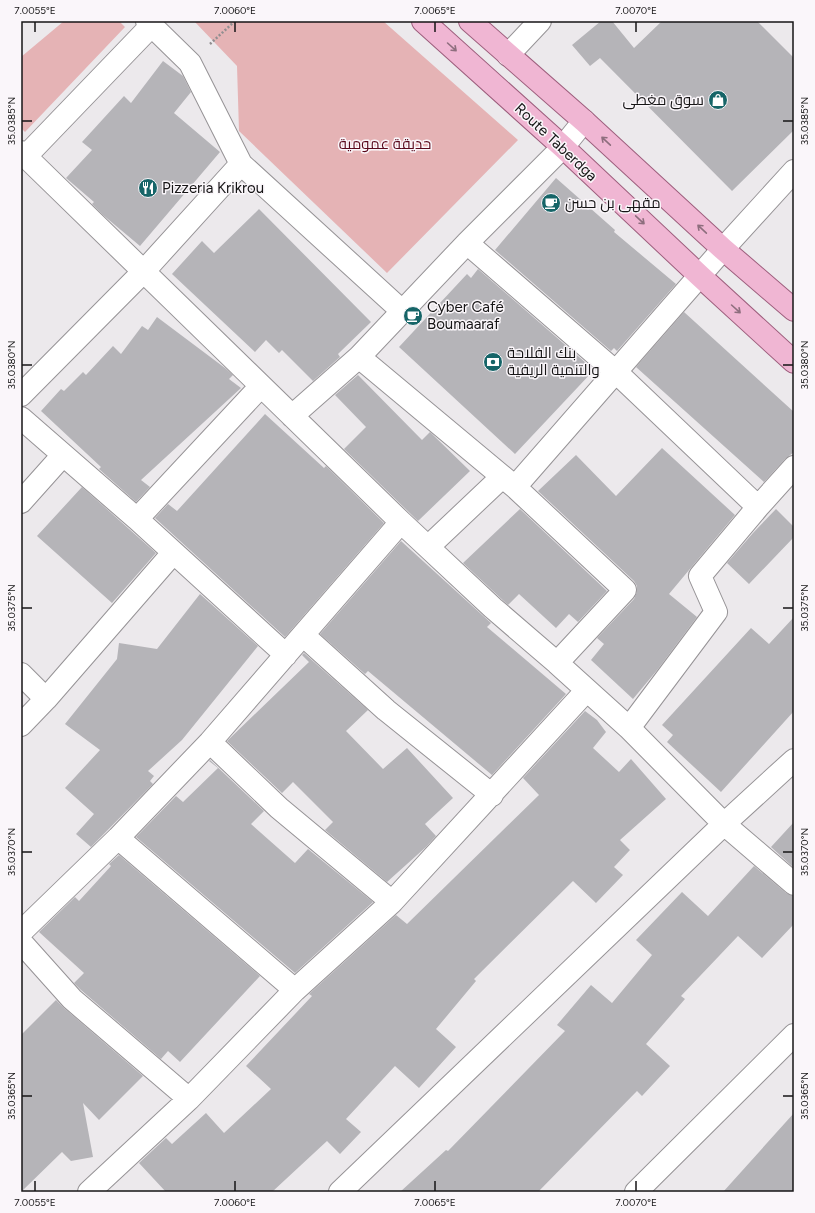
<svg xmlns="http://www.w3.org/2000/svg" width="815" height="1213" viewBox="0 0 815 1213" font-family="Figtree,Cairo,sans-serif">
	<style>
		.green { fill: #e5b3b5 }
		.building { fill: #b5b4b8 }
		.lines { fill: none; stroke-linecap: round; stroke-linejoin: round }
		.minor-casing { stroke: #969396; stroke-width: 24 }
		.major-casing { stroke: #9d5e7d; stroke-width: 24 }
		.path { stroke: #908e90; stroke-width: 2.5; stroke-dasharray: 2 2; stroke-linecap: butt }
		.minor { stroke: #fff; stroke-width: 22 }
		.major { stroke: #f0b6d3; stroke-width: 22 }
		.oneway { stroke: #8e6e7e }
		.ticks { fill: none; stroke: #161516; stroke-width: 1.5 }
		.labels { text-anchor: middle; stroke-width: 3; stroke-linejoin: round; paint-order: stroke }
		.poi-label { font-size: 15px; fill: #161516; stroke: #faf6fa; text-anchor: start }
		.street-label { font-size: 15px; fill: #161516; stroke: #faf6fa }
		.park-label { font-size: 15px; fill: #59081b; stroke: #faf6fa }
		.neatline { fill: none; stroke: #161516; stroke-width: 1.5 }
		.ticks-label { font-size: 10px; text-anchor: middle; fill: #161516 }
	</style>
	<rect width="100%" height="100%" fill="#ece9ec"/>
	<path class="green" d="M64 21H119L125 27 25 132 21 128V57Z
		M194 21H383L518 140 387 273 239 131 237 66Z"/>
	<path class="building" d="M601 21H612L634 48 662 21H757L794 58V130L732 191 600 58 590 66 572 45Z
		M163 61 183 76 191 92 174 113 220 152 140 246 103 215 92 204 94 202 66 178 92 150 82 142 124 96 131 103Z
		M556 178 615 230 614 232 676 284 617 351 614 348 611 351 495 250Z
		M259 209 371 322 338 354 340 357 313 381 282 350 279 353 266 340 255 352 172 274 202 241 214 253Z
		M478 269 594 370 515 454 399 347 467 274 471 278Z
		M684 312 794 412V452L785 459 764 482 636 367Z
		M157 317 225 368 233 375 229 379 241 388 141 480 150 487 136 502 99 469 101 467 41 411 61 389 64 391 83 372 86 375 113 346 121 354 142 326 148 330Z
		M358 375 422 440 430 432 470 471 418 521 344 449 366 427 335 395Z
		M265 414 324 468 326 466 384 523 285 637 155 518 168 504 177 511Z
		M662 448 735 515 669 594 697 617 658 669 633 699 591 660 604 644 597 638 634 599 637 592V586L634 581 538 491 576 455 616 496Z
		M82 487 156 553 112 603 37 536Z
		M520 509 607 591 578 622 569 614 556 628 519 594 508 605 463 563Z
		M776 509 794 527V537L749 584 727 563 753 533Z
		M401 541 491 623 487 627 566 694 492 775 368 671 365 674 320 634Z
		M200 594 258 646 182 740 148 771 154 776 150 781 153 784 91 847 76 834 94 814 65 788 100 750 65 724 117 659 119 643 157 649Z
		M794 617V711L721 792 667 742 673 735 662 725 751 628 769 644Z
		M304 653 368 710 346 731 383 769 407 748 453 798 425 824 436 836 426 847 387 882 325 830 333 822 293 782 282 793 227 741 309 662 302 655Z
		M585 711 597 720 606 732 593 748 619 772 631 759 666 799 620 840 630 850 614 867 623 875 596 903 573 881 474 979 476 981 436 1029 456 1047 419 1088 395 1066 346 1119 361 1132 340 1154 327 1141 272 1192H166L139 1163 166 1138 172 1144 206 1113 224 1133 271 1089 246 1066 312 996 309 994 396 915 407 924 539 795 523 778Z
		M210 760 264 811 251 824 295 863 308 849 373 902 295 973 136 837 176 796 183 802 218 768 209 761Z
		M794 822V868L771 847Z
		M119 855 260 976 180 1062 168 1051 161 1059 81 990 74 983 84 973 39 932 75 897 79 901 111 866 109 864Z
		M754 866 786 893 794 896V924L762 958 738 936 681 996 685 999 646 1044 670 1066 642 1096 637 1091 538 1192H400L446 1150 448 1151 565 1031 557 1025 591 985 612 1003 652 955 636 940 682 892 708 916Z
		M56 1000 64 1008 143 1076 99 1120 83 1103 93 1157 71 1161 62 1152 21 1192V1035Z
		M794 1113V1192H723Z"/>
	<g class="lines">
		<defs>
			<path id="minor" d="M147 21 190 63 241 164 402 311
				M508 55 540 21
				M21 152 401 522 493 608 557 663 629 728 724 824 794 884
				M26 156 152 25
				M467 243 616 372 758 507
				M359 357 515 487 625 590 557 663
				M21 395 144 271 241 164
				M292 416 359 357 467 243 563 147 584 121
				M21 418 137 519 286 655
				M515 487 723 249 794 171
				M21 502 63 455
				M137 519 261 386
				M428 547 502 477
				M303 635 386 710 492 795
				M21 674 46 699
				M21 725 46 699 173 553
				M629 728 716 612 700 576 758 507 794 467
				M210 742 279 808 392 902
				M118 838 295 990
				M21 932 118 838 210 742 401 522
				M21 942 72 999 189 1099
				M89 1192 189 1099 295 990 392 902 587 690
				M340 1192 724 824 794 760
				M636 1192 794 1035"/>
			<path id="major" d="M423 21 563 147 700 276 794 362
				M470 21 584 121 723 249 794 310"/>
		</defs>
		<use href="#minor" class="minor-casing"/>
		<use href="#major" class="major-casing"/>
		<path class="path" d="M210 44 235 21"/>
		<use href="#minor" class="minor"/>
		<use href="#major" class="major"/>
	</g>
	<defs><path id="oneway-shaft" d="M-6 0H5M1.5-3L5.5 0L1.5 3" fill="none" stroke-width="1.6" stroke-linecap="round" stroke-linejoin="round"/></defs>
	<g class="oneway">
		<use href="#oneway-shaft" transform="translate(452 47) rotate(42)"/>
		<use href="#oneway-shaft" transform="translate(606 141) rotate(-137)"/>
		<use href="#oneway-shaft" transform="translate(640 220) rotate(43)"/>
		<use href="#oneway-shaft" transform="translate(702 229) rotate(-137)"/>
		<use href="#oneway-shaft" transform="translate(736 309) rotate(42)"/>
	</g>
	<path class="ticks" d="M35 22V32M235 22V32M435 22V32M636 22V32M22 121H32M783 121H793M22 365H32M783 365H793M22 608H32M783 608H793M22 852H32M783 852H793M22 1096H32M783 1096H793M35 1181V1191M235 1181V1191M435 1181V1191M636 1181V1191"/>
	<defs>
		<symbol id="shop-disc" viewBox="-11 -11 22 22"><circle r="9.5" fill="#166568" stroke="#faf6fa"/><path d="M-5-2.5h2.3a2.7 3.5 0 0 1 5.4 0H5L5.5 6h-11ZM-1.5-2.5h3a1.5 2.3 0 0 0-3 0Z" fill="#fff"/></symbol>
		<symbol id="restaurant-disc" viewBox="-11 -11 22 22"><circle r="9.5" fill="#166568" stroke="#faf6fa"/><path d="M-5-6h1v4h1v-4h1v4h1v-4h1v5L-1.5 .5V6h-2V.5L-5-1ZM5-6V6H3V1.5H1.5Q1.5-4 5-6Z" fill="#fff"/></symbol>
		<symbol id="cafe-disc" viewBox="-11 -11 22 22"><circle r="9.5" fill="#166568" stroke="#faf6fa"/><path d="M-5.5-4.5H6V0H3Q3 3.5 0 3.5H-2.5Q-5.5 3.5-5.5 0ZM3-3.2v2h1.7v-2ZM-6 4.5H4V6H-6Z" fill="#fff"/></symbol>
		<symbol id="bank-disc" viewBox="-11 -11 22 22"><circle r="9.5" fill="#166568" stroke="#faf6fa"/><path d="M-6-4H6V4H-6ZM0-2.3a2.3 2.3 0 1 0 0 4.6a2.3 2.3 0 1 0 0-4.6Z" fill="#fff"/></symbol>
	</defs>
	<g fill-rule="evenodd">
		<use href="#shop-disc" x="707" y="89" width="22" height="22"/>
		<use href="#restaurant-disc" x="137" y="177" width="22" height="22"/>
		<use href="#cafe-disc" x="540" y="192" width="22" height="22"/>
		<use href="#cafe-disc" x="402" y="305" width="22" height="22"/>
		<use href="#bank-disc" x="482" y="351" width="22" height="22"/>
	</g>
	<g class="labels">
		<g class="poi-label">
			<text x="704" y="105" text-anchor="end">سوق مغطى</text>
			<text x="162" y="193">Pizzeria Krikrou</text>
			<text x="565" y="208">مقهى بن حسن</text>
			<text x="427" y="312">Cyber Café<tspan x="427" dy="17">Boumaaraf</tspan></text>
			<text x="507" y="358">بنك الفلاحة<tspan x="507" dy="17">والتنمية الريفية</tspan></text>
		</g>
		<g class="street-label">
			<text transform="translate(556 142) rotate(43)" y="5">Route Taberdga</text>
		</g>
		<g class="park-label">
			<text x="385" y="149">حديقة عمومية</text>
		</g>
	</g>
	<rect width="815" height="1213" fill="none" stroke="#faf6fa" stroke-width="44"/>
	<rect x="22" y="22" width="771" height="1169" class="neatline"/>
	<g class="ticks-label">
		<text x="35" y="14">7.0055°E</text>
		<text x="235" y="14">7.0060°E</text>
		<text x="435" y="14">7.0065°E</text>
		<text x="636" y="14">7.0070°E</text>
		<text transform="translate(11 121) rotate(-90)" y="4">35.0385°N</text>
		<text transform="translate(804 121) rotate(-90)" y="4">35.0385°N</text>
		<text transform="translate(11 365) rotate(-90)" y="4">35.0380°N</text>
		<text transform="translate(804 365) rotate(-90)" y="4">35.0380°N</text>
		<text transform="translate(11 608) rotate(-90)" y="4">35.0375°N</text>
		<text transform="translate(804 608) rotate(-90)" y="4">35.0375°N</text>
		<text transform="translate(11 852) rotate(-90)" y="4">35.0370°N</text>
		<text transform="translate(804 852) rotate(-90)" y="4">35.0370°N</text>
		<text transform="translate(11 1096) rotate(-90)" y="4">35.0365°N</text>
		<text transform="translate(804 1096) rotate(-90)" y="4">35.0365°N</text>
		<text x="35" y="1206">7.0055°E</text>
		<text x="235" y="1206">7.0060°E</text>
		<text x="435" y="1206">7.0065°E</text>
		<text x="636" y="1206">7.0070°E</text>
	</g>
</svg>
